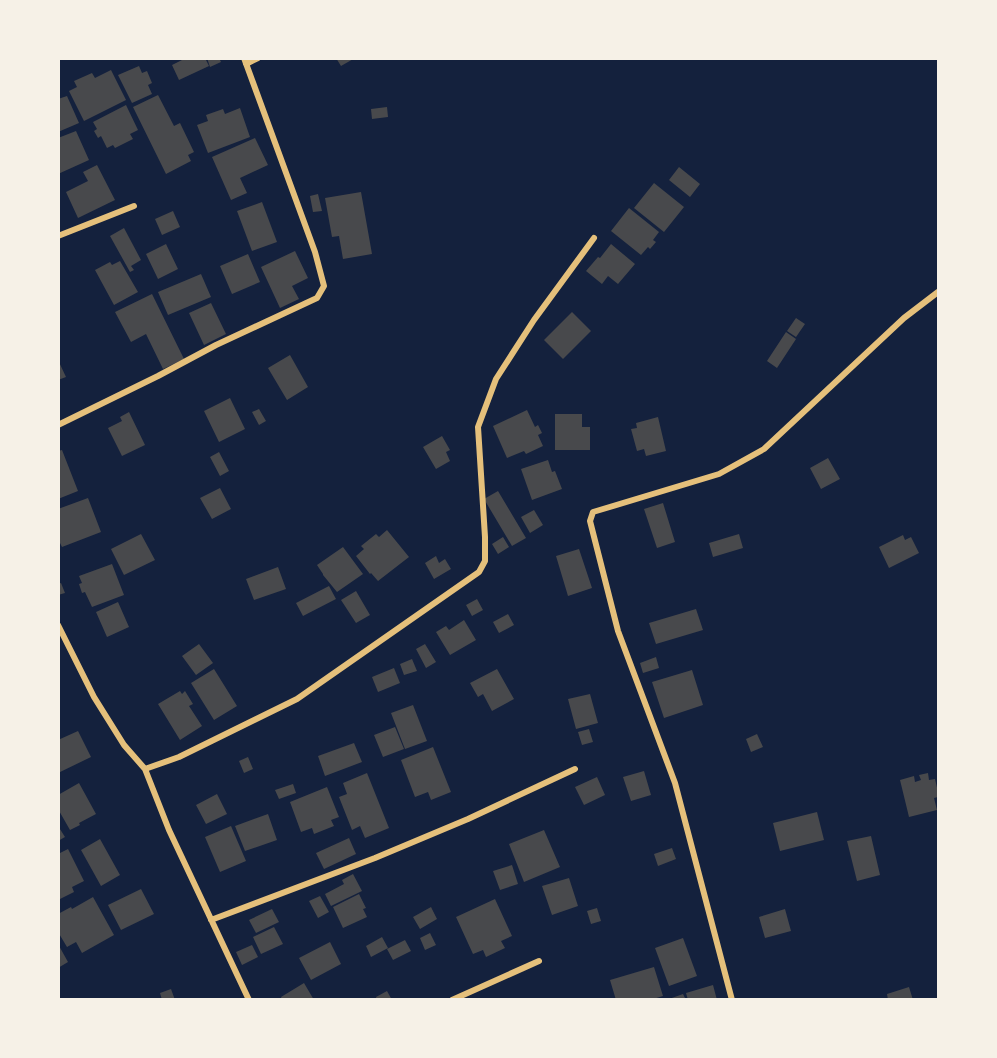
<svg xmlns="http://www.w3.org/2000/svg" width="997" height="1058" viewBox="0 0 997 1058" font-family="'DM Sans',sans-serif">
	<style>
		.building { fill: #48494c }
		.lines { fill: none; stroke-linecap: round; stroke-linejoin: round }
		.minor { stroke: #e5c07b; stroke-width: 6 }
	</style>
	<rect width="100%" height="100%" fill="#14213d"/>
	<path class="building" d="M186 58H205L209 66 179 80 172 65Z
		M207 58H219L221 62 210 67Z
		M336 58H355L341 66Z
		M139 66 142 73 147 71 152 83 148 85 152 94 132 103 118 75Z
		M111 70 126 100 84 121 69 91 77 87 74 81 92 73 95 78Z
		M158 95 174 126 180 123 194 152 188 155 191 161 166 174 133 107Z
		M67 96 79 123 58 132V99Z
		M126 105 138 130 130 134 133 139 115 148 113 145 107 148 101 136 98 138 94 131 97 129 93 122Z
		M387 107 388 117 372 119 371 109Z
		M240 108 250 137 208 153 197 125 208 121 206 115 223 109 225 114Z
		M76 131 89 160 58 174V138Z
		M255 138 268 165 240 178 247 193 231 200 212 157Z
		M97 165 115 200 78 218 66 192 88 181 83 172Z
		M679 167 700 184 690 197 669 180Z
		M654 183 684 207 664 232 634 208Z
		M361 192 372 254 343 259 339 236 332 237 325 198Z
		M318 194 322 211 313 212 310 196Z
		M262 202 277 242 252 251 237 211Z
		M629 208 659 232 653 240 656 242 650 249 648 247 641 255 611 231Z
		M173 211 180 227 162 235 155 219Z
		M124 228 141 260 131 266 134 270 130 272 110 236Z
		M166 244 178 269 158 279 146 254Z
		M611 244 635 264 618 284 608 276 602 284 586 271 598 257 600 258Z
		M295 251 308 278 292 286 299 299 280 308 261 267Z
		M248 254 260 282 232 294 220 266Z
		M120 261 138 292 114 305 95 270 110 262 112 265Z
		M201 274 211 297 168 315 158 292Z
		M152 294 184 359 163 369 146 334 131 342 115 312Z
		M211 303 226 334 204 345 189 313Z
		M572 312 591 331 563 359 544 340Z
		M796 318 805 324 796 337 787 331Z
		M786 332 796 339 777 368 767 361Z
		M290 355 308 387 287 400 268 368Z
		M58 360 66 377 58 380Z
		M230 398 245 429 219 442 204 411Z
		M259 409 266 421 259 425 252 412Z
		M527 410 535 427 538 425 542 433 538 435 543 446 526 454 524 451 507 458 493 426Z
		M129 412 145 445 122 456 108 428 122 421 120 417Z
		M555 414H582V427H590V450H555Z
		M658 417 666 451 646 456 644 449 637 451 631 429 637 428 636 423Z
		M442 436 450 450 446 452 450 461 436 469 423 447Z
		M62 450 78 491 58 499V451Z
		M219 452 229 471 220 476 210 457Z
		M828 458 840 479 821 489 810 468Z
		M548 460 552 472 555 471 562 489 532 500 521 469Z
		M220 488 231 509 212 519 200 498Z
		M498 491 526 538 512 546 484 499Z
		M88 498 101 532 62 547 58 539V509Z
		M663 503 675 542 657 548 644 509Z
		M534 510 543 525 530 533 521 517Z
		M387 530 409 557 378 581 371 573 370 574 356 556 364 549 361 546 376 534 379 537Z
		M141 534 155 560 124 575 111 549Z
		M739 534 743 548 713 557 709 543Z
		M903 535 905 540 911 537 919 553 889 568 879 547Z
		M503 537 509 547 498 554 492 544Z
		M343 547 363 574 337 592 323 575V574L317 565Z
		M579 549 592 588 568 596 556 556Z
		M436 556 439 563 445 559 451 569 434 579 425 563Z
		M112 564 124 595 92 607 85 592 82 593 79 584 82 583 79 576Z
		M278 567 286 589 254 600 246 579Z
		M61 583 65 593 58 595V584Z
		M329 586 336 599 303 616 296 603Z
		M356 591 370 615 356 623 341 600Z
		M477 599 483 610 472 616 466 605Z
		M118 602 129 627 107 637 96 612Z
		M696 609 703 630 656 644 649 623Z
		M508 614 514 625 499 633 493 622Z
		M464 620 476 640 450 655 436 632 446 626 449 630Z
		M199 644 213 663 196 675 182 656Z
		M425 644 436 662 426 668 416 649Z
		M656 657 659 668 643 673 640 663Z
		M412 659 417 671 404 675 400 664Z
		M394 668 400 683 378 692 372 677Z
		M214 669 237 706 214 720 191 683Z
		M497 669 514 699 492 711 483 694 478 697 470 683Z
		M692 670 703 705 664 718 652 682Z
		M180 691 182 694 185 691 193 704 189 706 202 726 180 740 158 704Z
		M590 694 598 723 576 729 568 699Z
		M413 705 427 741 405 749 391 713Z
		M395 727 404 749 383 757 374 735Z
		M589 729 593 742 582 745 578 732Z
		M78 731 91 757 58 773V740Z
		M757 734 763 747 751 752 746 739Z
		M354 743 362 762 325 776 318 756Z
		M433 747 451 792 431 800 428 792 415 797 401 760Z
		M248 757 253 769 244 773 239 761Z
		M644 771 651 795 631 801 623 777Z
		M367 773 389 828 365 838 360 826 352 830 339 797 347 794 343 783Z
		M928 773 929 780 935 779 938 792V797L934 798 937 810 909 817 900 780 914 776 915 782 921 780 919 775Z
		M597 777 605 795 584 805 575 787Z
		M79 783 96 814 79 823 80 825 70 830 58 809V795Z
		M293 784 296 793 279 799 275 790Z
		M327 787 339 817 331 820 334 826 314 834 312 828 301 832 290 802Z
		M217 794 227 814 206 824 196 805Z
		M817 812 824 840 780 851 773 823Z
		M268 814 277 840 245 851 235 826Z
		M58 826 65 837 58 841Z
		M231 826 246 861 220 872 205 837Z
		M544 830 560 867 524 882 509 844Z
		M871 836 880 875 857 881 847 841Z
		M349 838 356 854 324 869 316 853Z
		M100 839 120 875 101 886 81 850Z
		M672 848 676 859 658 866 654 854Z
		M68 849 84 881 72 887 74 892 58 900V854Z
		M512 865 518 884 500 890 493 871Z
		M353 874 362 891 331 906 325 894 344 884 342 880Z
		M569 878 578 906 552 915 542 886Z
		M141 889 154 914 121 930 108 905Z
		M359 894 366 908 363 909 367 917 343 928 333 907Z
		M320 896 329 912 318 918 309 901Z
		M93 897 114 935 82 953 76 942 67 947 58 932V914L71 907 72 909Z
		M495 899 512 936 501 941 505 948 486 957 483 950 473 954 456 917Z
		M431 907 437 919 420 929 413 917Z
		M597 908 601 921 591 924 587 911Z
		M272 909 279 922 256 933 249 920Z
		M785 909 791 931 765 938 759 917Z
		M274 927 283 944 261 954 253 937Z
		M430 933 436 945 425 950 420 938Z
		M382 937 388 948 371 957 366 946Z
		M683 938 697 976 669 986 655 948Z
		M405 940 411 951 393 960 387 949Z
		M330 942 341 964 311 980 299 958Z
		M58 944 68 962 58 968Z
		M252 945 258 957 242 965 236 952Z
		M654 967 663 996 650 1000H616L610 980Z
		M304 983 314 1000H282L281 997Z
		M713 985 717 1000H688L686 993Z
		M909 987 913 1000H888L887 994Z
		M171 989 175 1000H162L160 993Z
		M387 991 392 1000H377L376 997Z
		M683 994 686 1000H669V999Z"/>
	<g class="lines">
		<path class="minor" d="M246 64 258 58
			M58 236 134 206
			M58 425 158 376 216 345 317 298 324 286 315 252 244 58
			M58 625 94 697 124 745 145 769 169 830 249 1000
			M145 769 179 757 297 699 479 572 485 561V537L478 427 496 379 534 320 594 238
			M211 920 375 858 468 819 575 769
			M452 1000 539 961
			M732 1000 675 783 618 631 590 521 593 512 719 474 764 449 904 318 938 292"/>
	</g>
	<rect width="997" height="1058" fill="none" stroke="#f6f1e7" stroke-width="120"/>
</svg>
